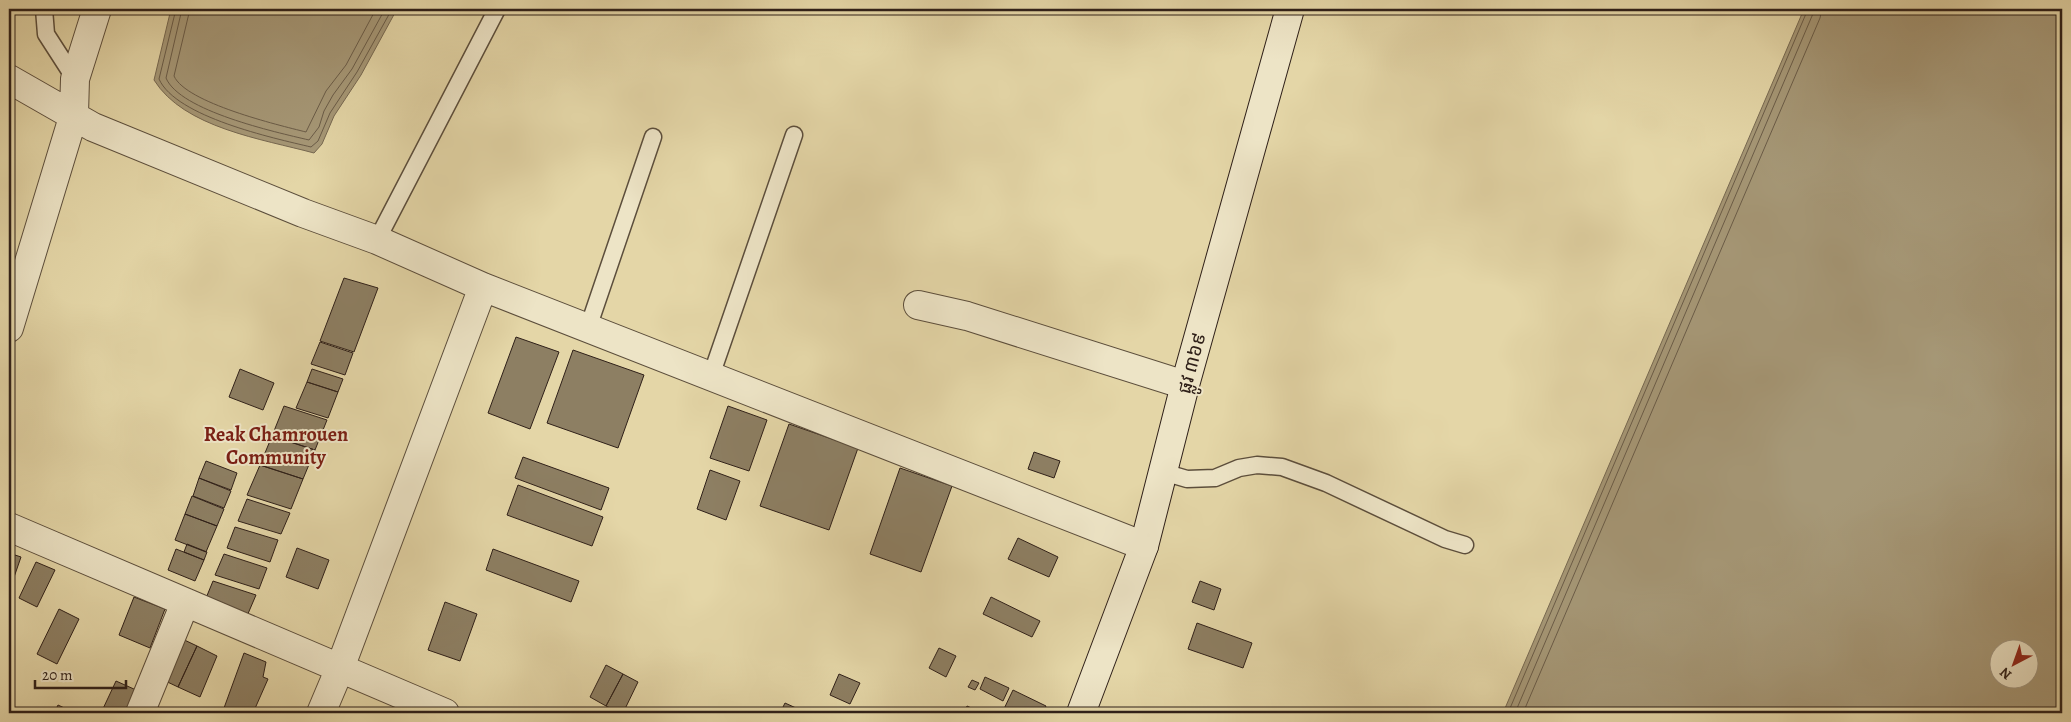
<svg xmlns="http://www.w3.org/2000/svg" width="2071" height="722" viewBox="0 0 2071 722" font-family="Alegreya,'Noto Sans Khmer',serif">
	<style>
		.water { fill: #a69877; stroke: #766851; fill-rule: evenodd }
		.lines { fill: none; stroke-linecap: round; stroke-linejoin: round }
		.shore { stroke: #6a5c48; stroke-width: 1 }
		.building { fill: #8d7f63; stroke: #2f2019 }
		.service-casing { stroke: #5c4e3c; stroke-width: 19 }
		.minor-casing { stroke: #5c4e3c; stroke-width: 30 }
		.secondary-casing { stroke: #2f2019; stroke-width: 30 }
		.service { stroke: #ede4c6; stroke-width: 16 }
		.minor { stroke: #ede4c6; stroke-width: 28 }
		.secondary { stroke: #ede4c6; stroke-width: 28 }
		.labels { text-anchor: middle; stroke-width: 4; stroke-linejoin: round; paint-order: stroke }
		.street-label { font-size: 19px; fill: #2f2019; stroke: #ede4c6 }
		.neighbourhood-label { font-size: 20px; font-weight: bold; fill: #7a1f14; stroke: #ede4c6 }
	</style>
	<rect width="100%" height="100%" fill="#e4d6a7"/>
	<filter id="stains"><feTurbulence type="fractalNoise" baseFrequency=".004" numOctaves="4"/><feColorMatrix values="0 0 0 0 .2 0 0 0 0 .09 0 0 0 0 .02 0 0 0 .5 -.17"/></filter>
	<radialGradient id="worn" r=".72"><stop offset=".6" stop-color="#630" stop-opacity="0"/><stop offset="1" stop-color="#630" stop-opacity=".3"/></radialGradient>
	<path class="water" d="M171 9H397L361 75 334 116 322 144 314 153C262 139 184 128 154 80Z
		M1804 9H2062V713H1503ZM1998 650H2028V680H1998Z"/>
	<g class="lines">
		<path class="shore" d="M176 9 159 79C176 117 273 138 311 147L318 141 330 113 357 72 392 9
			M182 9 166 78C180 111 275 132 309 140L319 127 324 111 333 95 352 69 385 9
			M190 9 174 76C186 103 278 125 306 132L326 91 346 65 376 9
			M1508 713 1808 9
			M1515 713 1815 9
			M1523 713 1820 18 1822 9"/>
	</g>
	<path class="building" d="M344 278 378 288 354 352 320 341Z
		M516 337 559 352 530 429 488 413Z
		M320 342 353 353 345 375 311 364Z
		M573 350 644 375 618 448 547 423Z
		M240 369 274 383 263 410 229 397Z
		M312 369 343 379 338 392 307 382Z
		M307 382 338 392 328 418 296 408Z
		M284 406 327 420 315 450 272 436Z
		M728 406 767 420 749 471 710 458Z
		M789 424 858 448 829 530 760 506Z
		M272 436 315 450 303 479 260 465Z
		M1034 452 1060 461 1054 478 1028 469Z
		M523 457 609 488 601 510 515 478Z
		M206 461 237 473 231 490 199 478Z
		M260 465 303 479 291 509 247 495Z
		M900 468 952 486 921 572 870 554Z
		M710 470 740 481 726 520 697 509Z
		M199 478 231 491 224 508 193 496Z
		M518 485 603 517 592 546 507 515Z
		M192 496 224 509 217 526 185 514Z
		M247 499 290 513 281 534 238 521Z
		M185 514 217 526 206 552 175 540Z
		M235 527 278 540 270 562 227 548Z
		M1018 538 1058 557 1049 577 1008 559Z
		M187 544 207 552 204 560 184 552Z
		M297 548 329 560 318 589 286 577Z
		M176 549 204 560 195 581 168 570Z
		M493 549 579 581 571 602 486 570Z
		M9 553 21 557 12 583 9 582Z
		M224 554 267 568 259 589 215 575Z
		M36 562 55 570 37 607 19 598Z
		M213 581 256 595 247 616 204 603Z
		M1200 581 1221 589 1214 610 1192 602Z
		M134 597 165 609 150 648 119 635Z
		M991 597 1040 621 1032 637 983 614Z
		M445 602 477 614 460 661 428 650Z
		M59 609 79 619 57 664 37 654Z
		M1197 623 1252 643 1243 668 1188 649Z
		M176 636 197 646 178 687 157 677Z
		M197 646 217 656 200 697 178 687Z
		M939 648 956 656 946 677 929 668Z
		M244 653 266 662 263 677 268 679 253 713H234L224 708Z
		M606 665 623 674 606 706 590 697Z
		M623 674 638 682 623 713H620L606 706Z
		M839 674 860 683 850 704 830 695Z
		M985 677 1009 688 1003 701 980 689Z
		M972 680 979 683 975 690 968 687Z
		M116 681 145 694 135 713H101Z
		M1013 690 1046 706 1043 713H1002Z
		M785 703 807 713H780Z
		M58 705 75 713H54Z
		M967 706 982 713H964Z"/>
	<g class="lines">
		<defs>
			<path id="service" d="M44 9 46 34 75 79
				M377 240 497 9
				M588 328 653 137
				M711 376 794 135
				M1163 472 1187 479 1215 478 1239 468 1257 465 1282 467 1326 483 1445 539 1465 545"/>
			<path id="minor" d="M9 79 93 127 303 213 377 240 483 287 1144 546
				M918 305 967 316 1185 385
				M9 328 74 114 75 79 97 9
				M9 527 445 713
				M140 713 185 603
				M321 713 340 668 483 287"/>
			<path id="secondary" d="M1081 713 1144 546 1185 385 1290 9"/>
		</defs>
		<use href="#service" class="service-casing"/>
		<use href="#minor" class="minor-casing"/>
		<use href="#secondary" class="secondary-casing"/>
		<use href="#service" class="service"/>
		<use href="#minor" class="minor"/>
		<use href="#secondary" class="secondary"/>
	</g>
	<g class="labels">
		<g class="street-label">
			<text transform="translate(1191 363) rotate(-75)" y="7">ផ្លូវ ៣៦៩</text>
		</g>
		<g class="neighbourhood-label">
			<text x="276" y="441">Reak Chamrouen<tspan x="276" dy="23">Community</tspan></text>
		</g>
	</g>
	<rect width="2071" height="722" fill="none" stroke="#e4d6a7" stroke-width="30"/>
	<rect x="10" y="10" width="2051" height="702" fill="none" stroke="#2f2019" stroke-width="2.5"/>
	<rect x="15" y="15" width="2041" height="692" fill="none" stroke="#2f2019"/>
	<g transform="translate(2014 664) rotate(221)"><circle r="24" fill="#ede4c6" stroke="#a19681"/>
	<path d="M0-4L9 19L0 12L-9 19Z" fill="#8f2418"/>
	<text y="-8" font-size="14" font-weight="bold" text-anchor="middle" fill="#2f2019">N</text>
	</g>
	<path d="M35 680v8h91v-8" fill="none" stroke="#2f2019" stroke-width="2.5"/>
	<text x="42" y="680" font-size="15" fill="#2f2019" stroke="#ede4c6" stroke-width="4" paint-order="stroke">20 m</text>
	<rect width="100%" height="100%" filter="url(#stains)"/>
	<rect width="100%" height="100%" fill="url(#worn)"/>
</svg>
